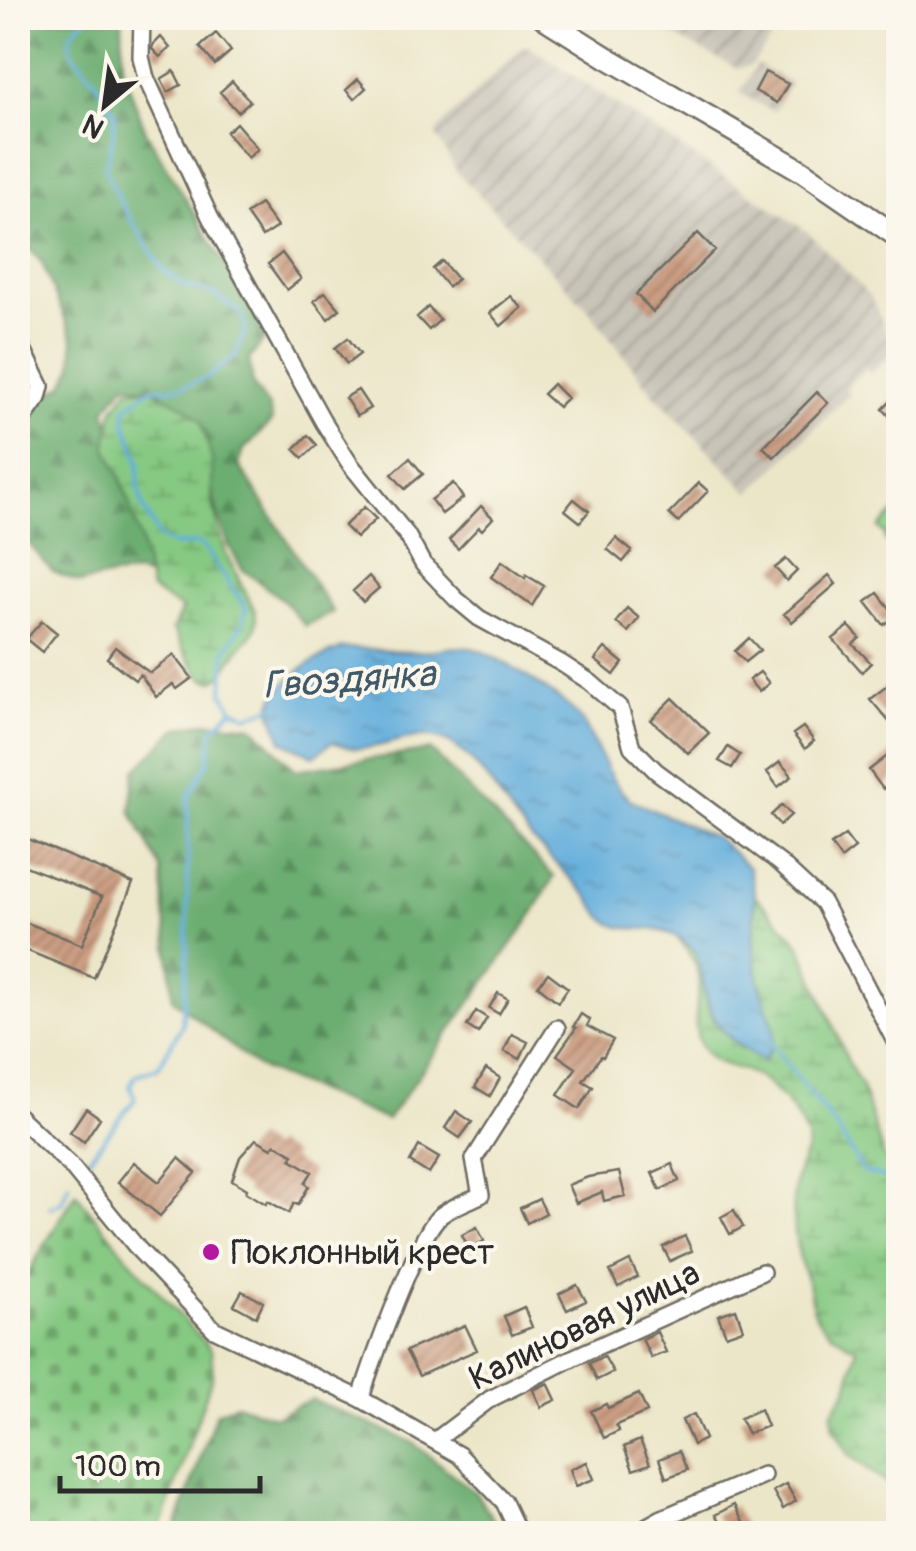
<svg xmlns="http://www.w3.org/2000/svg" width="916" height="1551" viewBox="0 0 916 1551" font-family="Pangolin,sans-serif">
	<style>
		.built { fill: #e3d6b7 }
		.industrial { fill: url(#industrial-furrows) }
		.grass { fill: url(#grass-tufts); stroke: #587a57; stroke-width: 2.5 }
		.forest { fill: url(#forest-firs); stroke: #4c6c4e; stroke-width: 2.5 }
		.wetland { fill: url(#wetland-marsh); stroke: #587a57; stroke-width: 2.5 }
		.cemetery { fill: url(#cemetery-stones); stroke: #587a57; stroke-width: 2.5 }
		.water { fill: url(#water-ripples); stroke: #486c84; stroke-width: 2.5 }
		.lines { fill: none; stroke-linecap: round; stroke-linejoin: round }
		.stream { stroke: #64aedc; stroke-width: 4 }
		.building { fill: url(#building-hatch) }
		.minor-casing { stroke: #6f6c62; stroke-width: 20 }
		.tertiary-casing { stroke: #6f6c62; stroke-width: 25 }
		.minor { stroke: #fff; stroke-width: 15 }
		.tertiary { stroke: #fff; stroke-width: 20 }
		.poi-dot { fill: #b5179e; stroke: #fbf7ec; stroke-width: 4 }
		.labels { text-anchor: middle; stroke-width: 8; stroke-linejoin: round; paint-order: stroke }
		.poi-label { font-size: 35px; fill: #2b2b2b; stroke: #fbf7ec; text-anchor: start }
		.street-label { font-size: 35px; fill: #2b2b2b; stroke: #fbf7ec }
		.water-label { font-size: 38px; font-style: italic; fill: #3f5969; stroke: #fbf7ec }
	</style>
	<defs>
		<pattern id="industrial-furrows" width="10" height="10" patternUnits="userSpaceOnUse" patternTransform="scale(2.5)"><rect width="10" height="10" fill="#c8c4b8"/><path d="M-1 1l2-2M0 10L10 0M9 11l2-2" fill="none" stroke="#a39f96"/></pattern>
		<pattern id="grass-tufts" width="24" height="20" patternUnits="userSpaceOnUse" patternTransform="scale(2.5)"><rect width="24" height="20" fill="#86c983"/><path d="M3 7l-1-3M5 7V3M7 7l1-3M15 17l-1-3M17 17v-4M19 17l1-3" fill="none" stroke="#6ea36b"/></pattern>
		<pattern id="forest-firs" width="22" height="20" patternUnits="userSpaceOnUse" patternTransform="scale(2.5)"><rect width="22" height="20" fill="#6cad71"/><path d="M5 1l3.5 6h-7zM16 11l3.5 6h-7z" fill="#598d5d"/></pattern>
		<pattern id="wetland-marsh" width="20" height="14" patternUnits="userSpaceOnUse" patternTransform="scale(2.5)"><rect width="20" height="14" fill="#86c983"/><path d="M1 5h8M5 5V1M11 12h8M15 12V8" fill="none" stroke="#6ea36b"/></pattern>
		<pattern id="cemetery-stones" width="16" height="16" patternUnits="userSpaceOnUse" patternTransform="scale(2.5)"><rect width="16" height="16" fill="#86c983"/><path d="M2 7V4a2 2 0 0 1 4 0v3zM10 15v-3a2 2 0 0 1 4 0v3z" fill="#6ea36b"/></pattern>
		<pattern id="water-ripples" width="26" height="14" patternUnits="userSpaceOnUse" patternTransform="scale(2.5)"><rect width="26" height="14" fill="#64aedc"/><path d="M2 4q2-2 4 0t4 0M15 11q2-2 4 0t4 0" fill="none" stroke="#538eb3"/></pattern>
		<pattern id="building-hatch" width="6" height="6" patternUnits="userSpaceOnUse" patternTransform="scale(2.5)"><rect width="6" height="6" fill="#cc9e83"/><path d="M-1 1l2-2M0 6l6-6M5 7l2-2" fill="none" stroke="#a6816b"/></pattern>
	</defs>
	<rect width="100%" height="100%" fill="#fbf7ec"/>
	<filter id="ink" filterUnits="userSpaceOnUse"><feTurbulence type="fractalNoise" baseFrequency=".01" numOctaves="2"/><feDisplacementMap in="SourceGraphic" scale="20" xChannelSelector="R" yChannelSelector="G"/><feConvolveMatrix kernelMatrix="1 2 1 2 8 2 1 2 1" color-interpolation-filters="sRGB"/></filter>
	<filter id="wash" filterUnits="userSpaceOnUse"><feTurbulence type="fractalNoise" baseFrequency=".0048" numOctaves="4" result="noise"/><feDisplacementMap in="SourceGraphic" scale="40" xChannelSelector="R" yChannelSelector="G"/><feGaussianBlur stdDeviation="2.25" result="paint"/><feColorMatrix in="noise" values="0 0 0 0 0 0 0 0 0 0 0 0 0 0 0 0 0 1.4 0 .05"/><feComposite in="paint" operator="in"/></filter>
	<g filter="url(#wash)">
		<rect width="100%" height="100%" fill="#ece6c9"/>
		<path class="built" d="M894 18H898V67L883 51 885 26Z"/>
		<path class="industrial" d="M638 18H776L783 24 751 66 736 68Z
			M529 46 809 233 871 297 894 350 871 373 866 368 846 388 850 393 750 493 652 392 588 309 457 172 436 136 439 128 522 47Z
			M757 64 790 83 774 112 740 93Z"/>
		<path class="grass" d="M896 511 898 514V555L885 539 887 536 879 528Z"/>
		<path class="forest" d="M18 18H122L123 70 146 132 267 336 249 359 253 385 269 407 272 421 244 449 239 465 333 612 305 626 283 600 242 569 230 548 217 512 206 468 185 418 159 391 125 384 105 410 117 447 174 585 137 573 112 576 81 583 53 572 18 531V426L38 398 63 386 73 365V338L42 263 18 236Z
			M205 722 253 726 296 770 431 750 554 877 529 920 387 1120 257 1067 173 999 161 869 131 811 135 771 176 729Z
			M311 1399 412 1442 476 1493 502 1533H174L216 1413 236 1404 275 1417Z"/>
		<path class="wetland" d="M128 389H150L185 407 201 421 212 460V502L226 554 255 611C256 617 257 621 255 628 253 636 245 641 240 648 230 660 227 672 214 681L204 679 189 660 173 630 182 609 151 590 141 541 123 484 106 445 113 410Z
			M755 896 799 943 850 1066 862 1087 883 1155 898 1174V1489L895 1490 849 1454 834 1428 832 1413 847 1389 857 1349C843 1340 825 1332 816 1316 811 1307 811 1297 809 1287 807 1277 802 1268 800 1258 794 1236 790 1196 797 1175 801 1160 813 1148 805 1132 794 1108 773 1083 749 1072 735 1066 718 1066 707 1054 684 1029 705 995 696 966 692 955 681 944 675 934L698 953C702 975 703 1006 717 1024 724 1033 733 1040 741 1048L774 1029 758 979 753 940Z"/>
		<path class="cemetery" d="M76 1193 130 1260 211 1350 213 1374 159 1533H18V1290Z"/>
		<path class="water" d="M343 648C367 648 389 652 413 652 433 652 455 644 475 649 496 655 565 699 579 717 599 743 605 780 632 801L717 838 749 868 755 896 753 940 758 979 774 1029 773 1044 764 1061C708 1029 709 1012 697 953 689 946 681 937 671 934 633 919 615 945 589 897 570 876 549 858 530 837 504 808 474 746 437 738 409 731 380 751 354 748 347 747 339 744 332 742L314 756 282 741 270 707C283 676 313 659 343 648Z"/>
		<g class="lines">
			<path class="stream" d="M86 18 73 31 69 40 73 54 95 80 115 112 112 143 105 169 121 204 164 271 187 287 212 293 242 314 246 328 236 355 210 376 182 387 150 389 126 407 125 421 139 461 138 486 144 509 160 538 177 545 197 543 205 548 246 608 243 623 225 652 223 693 233 709 248 716 271 707
				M770 1042 834 1124 864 1172 890 1179 898 1199
				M86 1162 135 1099 130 1086 136 1075 158 1068 182 1025 187 962 188 797 208 763 212 731 231 711
				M50 1207 62 1202 69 1184"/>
		</g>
		<g id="blocks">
			<path class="building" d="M216 33 231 51 215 65 200 47Z
				M161 37 170 48 160 57 152 49 153 45Z
				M174 71 181 85 168 92 161 79Z
				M765 72 788 84 777 103 755 91Z
				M358 79 366 88 354 99 346 90Z
				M232 81 250 101 238 112 220 92Z
				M236 123 258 149 248 158 226 132Z
				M260 204 277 227 262 237 246 214Z
				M698 233 715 250 653 312 636 294Z
				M282 253 301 279 287 290 268 264Z
				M442 261 457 279 448 287 433 269Z
				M325 292 340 309 328 319 314 301Z
				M511 296 522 308 501 326 490 313Z
				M428 307 440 320 429 330 417 317Z
				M348 338 360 354 347 364 335 348Z
				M553 384 567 398 558 407 543 394Z
				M358 390 370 408 357 416 345 398Z
				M817 392 828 403 774 457 763 447Z
				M898 394V425L883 409Z
				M308 435 317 445 303 458 294 449Z
				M410 458 423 474 405 489 392 474Z
				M453 483 463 498 442 514 431 500Z
				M699 483 708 491 678 522 669 514Z
				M574 499 589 511 580 522 565 510Z
				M481 506 493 518 482 530 479 527 458 549 449 540Z
				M364 507 376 519 356 538 344 526Z
				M616 538 632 551 623 562 607 549Z
				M786 559 797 571 787 581 775 568Z
				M502 561 525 578 526 575 544 586 532 606 491 577Z
				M829 575 836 584 792 622 784 614Z
				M369 576 379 588 363 602 353 591Z
				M878 593 896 616 884 625 866 602Z
				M627 608 639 618 628 632 616 622Z
				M42 621 57 633 42 652 26 639Z
				M849 626 860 638 853 644 871 663 862 672 833 639Z
				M749 638 760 650 745 662 735 651Z
				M115 647 150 673 174 655 192 678 177 689 173 684 156 697 140 674 135 680 107 658Z
				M605 648 623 663 614 675 595 660Z
				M760 672 769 683 759 692 749 680Z
				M887 686 898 700V718L891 724 870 699Z
				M673 698 709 733 688 753 651 720Z
				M803 727 814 741 805 749 793 734Z
				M728 747 740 755 732 768 719 761Z
				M898 748V777L883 789 869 770Z
				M780 762 792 776 778 787 767 772Z
				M782 805 791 815 780 825 771 815Z
				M18 835 133 883 94 978 18 947V919L82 945 102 897 18 863Z
				M845 835 855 848 841 859 831 845Z
				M548 973 568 988 558 1002 538 986Z
				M498 993 508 999 499 1014 489 1008Z
				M476 1011 487 1018 478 1033 467 1026Z
				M581 1014 590 1020 587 1026 613 1040 603 1057 601 1056 583 1081 593 1087 579 1109 558 1095 576 1068 557 1055 576 1028 573 1027Z
				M512 1034 528 1042 520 1059 504 1051Z
				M486 1069 500 1078 490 1096 475 1087Z
				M86 1108 100 1118 84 1142 70 1132Z
				M456 1111 472 1122 460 1138 445 1128Z
				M256 1139 272 1148 275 1144 294 1155 291 1159 312 1172 305 1183 309 1186 298 1205 294 1203 289 1213 268 1201 266 1204 246 1192 247 1189 232 1180 240 1157Z
				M419 1146 439 1158 429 1174 410 1162Z
				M179 1158 196 1173 160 1216 118 1182 134 1162 159 1182Z
				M672 1164 679 1181 660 1190 652 1173Z
				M619 1172 625 1196 604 1201 602 1192 576 1203 568 1185 588 1177Z
				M539 1199 546 1213 527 1223 520 1208Z
				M734 1210 743 1227 730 1234 721 1217Z
				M477 1227 484 1241 469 1249 462 1235Z
				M685 1236 692 1251 670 1261 663 1247Z
				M630 1261 638 1277 618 1287 610 1271Z
				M577 1285 586 1301 567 1310 559 1294Z
				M242 1291 263 1302 256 1317 234 1305Z
				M524 1307 532 1327 512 1335 504 1316Z
				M736 1309 743 1329 726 1335 718 1315Z
				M465 1325 477 1350 419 1376 406 1351Z
				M657 1332 666 1352 651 1358 642 1339Z
				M604 1356 613 1372 597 1380 589 1363Z
				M548 1383 556 1400 541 1407 533 1390Z
				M639 1394 647 1412 616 1425 619 1431 604 1438 591 1411 606 1404 608 1408Z
				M760 1409 767 1426 748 1434 740 1418Z
				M694 1414 705 1439 693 1445 682 1420Z
				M640 1440 650 1464 633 1470 624 1447Z
				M679 1451 687 1470 666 1478 659 1459Z
				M587 1462 594 1479 576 1486 570 1469Z
				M786 1484 796 1501 783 1509 773 1491Z
				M734 1505 744 1524 726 1534 715 1515Z"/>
		</g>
	</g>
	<g filter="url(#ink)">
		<use href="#blocks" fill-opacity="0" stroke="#6f6c62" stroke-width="2.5"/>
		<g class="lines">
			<defs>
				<path id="minor" d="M142 18 141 57 146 78 210 217 324 423 350 464 407 535 423 564 456 599 479 618 561 663 590 682 620 708 632 747 656 771 780 863 823 903 898 1047
					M18 339 41 386 38 398 18 426
					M18 1116 70 1165 139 1250 214 1329 361 1399 459 1455 504 1502 519 1534
					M361 1399C369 1368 419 1232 440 1216 451 1207 468 1201 481 1195L474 1159 557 1028
					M436 1440 490 1399 572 1358 762 1272
					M633 1534 660 1519 763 1475"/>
				<path id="tertiary" d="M544 18 606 57 802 171 898 237"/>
			</defs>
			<use href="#minor" class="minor-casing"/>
			<use href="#tertiary" class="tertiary-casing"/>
			<use href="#minor" class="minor"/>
			<use href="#tertiary" class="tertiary"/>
		</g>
	</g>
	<circle class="poi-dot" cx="211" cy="1252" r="10"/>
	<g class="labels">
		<g class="poi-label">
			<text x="231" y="1264">Поклонный крест</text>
		</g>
		<g class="street-label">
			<text transform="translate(584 1325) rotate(-26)" y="12">Калиновая улица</text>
		</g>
		<g class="water-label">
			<text transform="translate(349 679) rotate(-4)" y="13">Гвоздянка</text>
		</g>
	</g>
	<rect width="916" height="1551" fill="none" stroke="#fbf7ec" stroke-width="60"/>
	<g transform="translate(105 105) rotate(209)" stroke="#fbf7ec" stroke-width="8" paint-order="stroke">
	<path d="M0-8L18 38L0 25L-18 38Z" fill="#2b2b2b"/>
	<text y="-15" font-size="28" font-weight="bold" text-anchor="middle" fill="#2b2b2b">N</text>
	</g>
	<path d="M60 1476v15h200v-15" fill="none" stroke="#2b2b2b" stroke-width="5"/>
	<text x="75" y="1476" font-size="30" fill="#2b2b2b" stroke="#fbf7ec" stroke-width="8" paint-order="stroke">100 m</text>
</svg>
